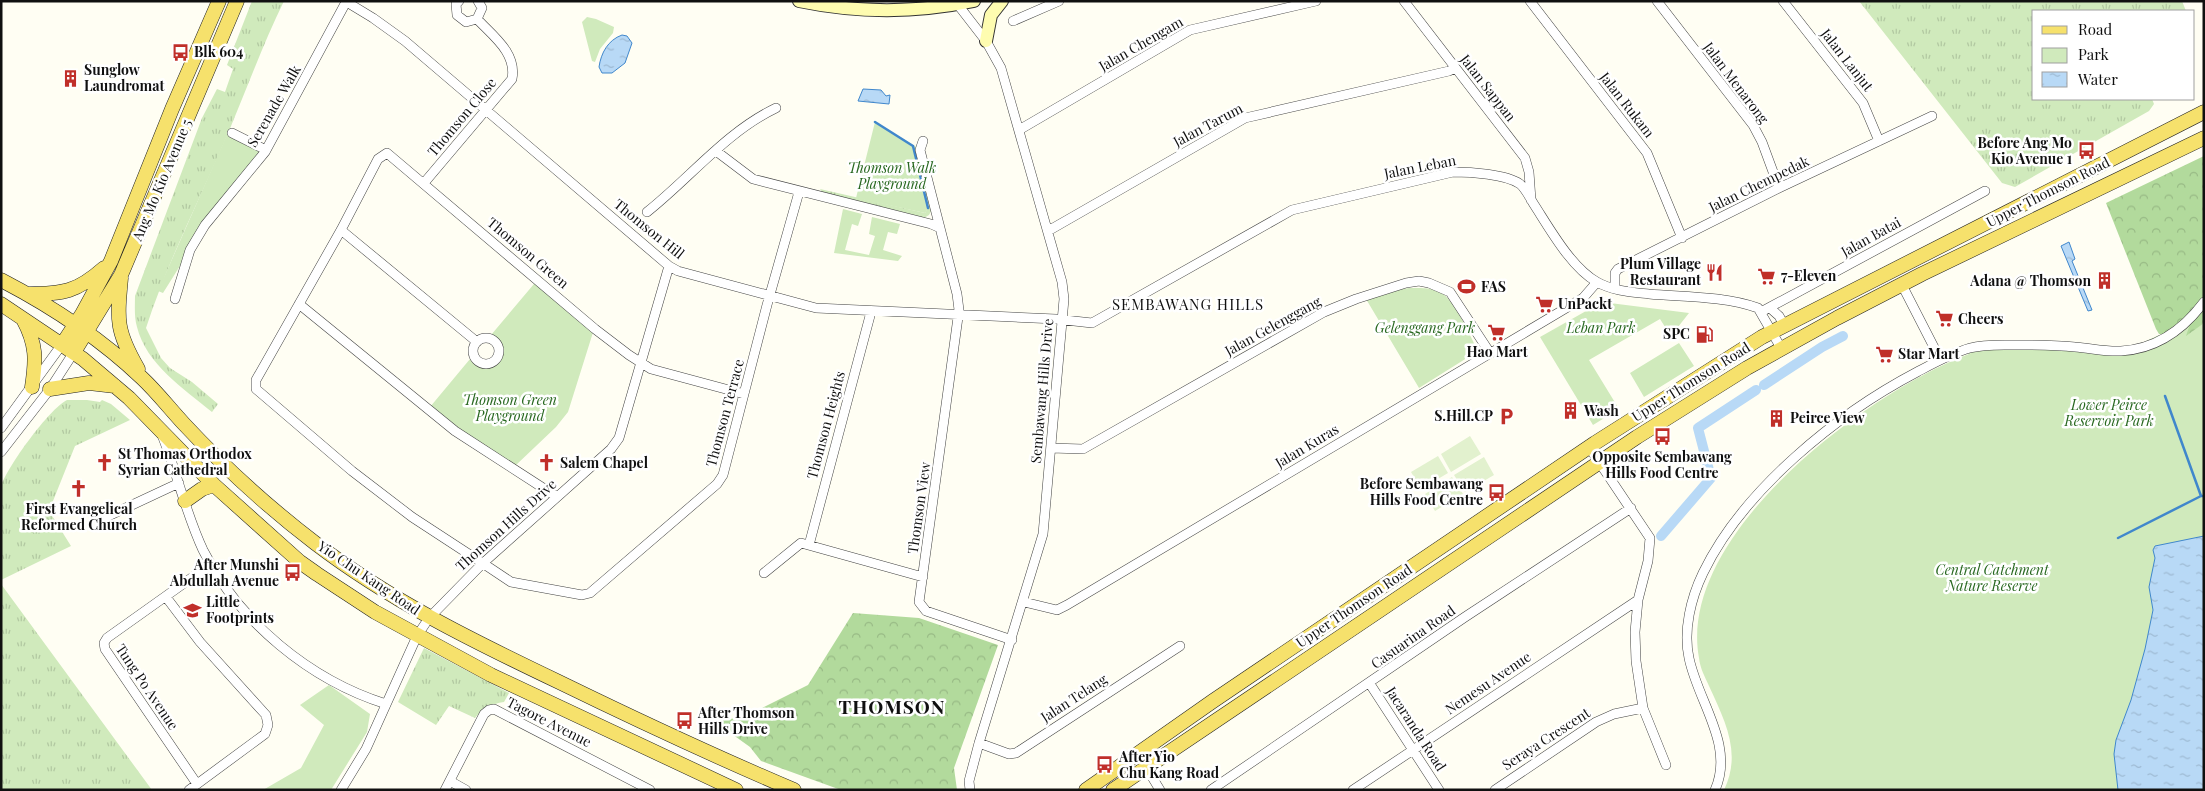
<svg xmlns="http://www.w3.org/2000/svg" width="2205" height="791" viewBox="0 0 2205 791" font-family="'Playfair Display',serif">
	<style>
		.grass { fill: url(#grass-tufts) }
		.forest { fill: url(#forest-crowns) }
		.park { fill: #d0eabc }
		.pitch { fill: #e2f1ce }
		.water { fill: url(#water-ripples); stroke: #4087cc }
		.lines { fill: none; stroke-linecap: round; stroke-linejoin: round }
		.stream { stroke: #4087cc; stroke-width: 2.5 }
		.canal { stroke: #b8d9f6; stroke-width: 10 }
		.minor-casing { stroke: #434343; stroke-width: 10 }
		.secondary-casing { stroke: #323232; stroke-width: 14 }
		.primary-casing { stroke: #212121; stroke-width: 15 }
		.minor { stroke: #fff; stroke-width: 9 }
		.secondary { stroke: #fefcb0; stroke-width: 12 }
		.primary { stroke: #f6e16c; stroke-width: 14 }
		.labels { text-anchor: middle; stroke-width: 5; stroke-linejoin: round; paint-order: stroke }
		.street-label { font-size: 14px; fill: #101010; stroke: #fff }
		.poi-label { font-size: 14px; font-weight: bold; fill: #101010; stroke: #fff; text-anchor: start }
		.park-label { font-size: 14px; font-style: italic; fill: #286820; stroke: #fff }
		.neighbourhood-label { font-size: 15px; letter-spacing: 1px; fill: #101010; stroke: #fff }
		.district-label { font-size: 19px; font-weight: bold; letter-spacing: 1px; fill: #101010; stroke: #fff }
	</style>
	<defs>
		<pattern id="grass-tufts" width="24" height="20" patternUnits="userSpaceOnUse" patternTransform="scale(1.25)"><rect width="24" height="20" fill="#d0eabc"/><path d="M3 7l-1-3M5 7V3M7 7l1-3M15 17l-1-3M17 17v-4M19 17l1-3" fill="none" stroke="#b2c8a1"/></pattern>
		<pattern id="forest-crowns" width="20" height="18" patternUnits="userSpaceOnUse" patternTransform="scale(1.25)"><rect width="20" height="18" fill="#b2da9c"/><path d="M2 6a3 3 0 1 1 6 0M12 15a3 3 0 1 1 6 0" fill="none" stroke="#98ba85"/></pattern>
		<pattern id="water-ripples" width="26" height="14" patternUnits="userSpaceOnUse" patternTransform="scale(1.25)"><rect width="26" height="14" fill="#b8d9f6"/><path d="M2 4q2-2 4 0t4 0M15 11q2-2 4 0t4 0" fill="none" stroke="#9db9d2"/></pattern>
	</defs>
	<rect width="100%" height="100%" fill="#fffef3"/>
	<path class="grass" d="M252 1H284C263 44 247 88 229 131 201 197 168 260 146 328L161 358 170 368 192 382 218 404 212 412C184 389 146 364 137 327 134 317 135 305 135 296L202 118 217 89 225 92 233 69 227 65Z
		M1859 1H2182L2186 11H2034V99H2152L2154 104 2149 111 2015 187 2002 183Z
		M915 146 920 150 934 206 929 215 924 218 824 195 820 189 925 213 929 206Z
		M67 400H87L100 402 102 400 111 404 130 420 75 446 49 511 71 546 1 580V486C8 466 49 409 67 400Z
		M1 584 152 790H1Z
		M424 648 509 693 504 702C491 704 483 708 475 718L449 706 436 725 398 702Z"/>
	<path class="forest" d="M2204 156V480L2174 334H2159L2156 329 2106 203Z
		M853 613 919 618 998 645 954 768 957 790H841L761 761 750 747 715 722 746 716 808 685Z"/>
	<path class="park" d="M587 17 596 19 614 27 613 33 600 49 595 62 592 61 582 22Z
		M875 122 915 146 930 206 925 213 856 198Z
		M229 130 265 152 190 250 163 293 158 291Z
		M843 209 862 214 858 226 852 224 845 250 869 255 875 236 869 234 872 217 900 224 897 234 888 232 883 250 902 256 898 261 834 253Z
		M539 278 595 326 568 412 556 427 515 466 460 431 430 407 470 359C494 377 517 354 491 335Z
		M1409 288C1421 288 1434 287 1443 294 1457 304 1470 336 1478 351L1419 388 1366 299 1385 292Z
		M1602 302 1689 313 1678 327 1681 333 1672 338 1660 319 1589 360 1619 409 1593 425 1540 337Z
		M2192 318 2186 336 2204 323V790H1724C1742 753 1725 721 1709 686 1705 677 1700 668 1699 658 1676 534 1869 391 1969 354L1968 351 1994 345H2099L2123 348 2144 342 2159 335 2174 334Z
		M1679 343 1694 366 1644 397 1630 373Z
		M329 685 370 714 367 732 331 790H263L301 768 324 725 300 705Z"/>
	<path class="pitch" d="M1470 436 1481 454 1451 472 1441 454Z
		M1438 456 1448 473 1421 489 1411 472Z
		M1484 457 1494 475 1465 492 1454 475Z
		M1452 477 1463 494 1435 511 1425 494Z"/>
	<path class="water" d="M622 35 627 36 632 43 625 63 612 73H602L599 67C601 53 608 40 622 35Z
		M863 89 881 90 886 96 890 95 889 104 858 101Z
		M2069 242 2075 259 2072 261 2092 310 2088 311 2061 246Z
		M2204 536V790H2118L2114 754 2116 740 2131 700 2145 649 2153 610 2149 587 2155 558 2153 550 2155 546Z"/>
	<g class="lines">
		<path class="stream" d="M875 122 913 146 928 208
			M2165 396 2201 496H2204
			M2118 538 2201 496"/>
		<path class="canal" d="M1764 385 1822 347 1843 336
			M1661 536 1711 478 1698 428 1756 390"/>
		<defs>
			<path id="minor" d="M345 1 373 18 405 41 669 266 678 271 816 308 1056 319 1092 323 1292 210 1453 172C1470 172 1506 174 1520 184 1526 189 1531 200 1535 206 1551 231 1572 268 1597 282 1613 291 1631 292 1649 294 1684 297 1724 296 1758 308L1781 348
				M459 1 456 4 457 15 466 22 477 19 482 8 478 1
				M955 1 986 41 1001 68 1062 282 1064 299 1043 534 979 743 969 781 970 790
				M1404 1 1525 158 1529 172 1531 200
				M1530 1 1647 153 1682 238
				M1657 1 1753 125 1762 142 1779 188
				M1783 1 1863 103 1879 141
				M1013 21 1059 1
				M1019 130 1190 30 1316 1
				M232 133 266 150
				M923 141 920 150 957 294 959 310 919 602 926 611 1012 640
				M716 151 753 179 931 224 938 227
				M424 183 512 79C517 53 493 36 477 19
				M647 212C690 178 726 132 776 108
				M341 230 477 342
				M1048 231 1245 118 1449 71 1455 68
				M1902 285 1940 359
				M1615 289V273L1618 269 1779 188 1932 116
				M175 299 190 250 205 225 265 152 346 2
				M299 304 455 431 557 497
				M1770 308 1779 316 1784 325
				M1761 312 1985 191
				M473 351a13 13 0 1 1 26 0a13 13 0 1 1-26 0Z
				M744 394 651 369 629 355 595 329 387 153 378 159 341 230 256 380V389L352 471 412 517 490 568 511 582 582 595 590 593 717 484 723 475 767 305 799 192
				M1 428 63 343
				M162 435C177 473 186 514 203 550 239 622 310 680 386 704
				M1589 447 1650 538 1648 561 1638 600 1635 632 1636 661 1643 708 1666 765
				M1051 448 1083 449 1324 312 1356 299 1406 283 1419 281 1429 283 1450 292 1490 353
				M1 452 50 389 74 352
				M102 519 179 483
				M809 545 871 312
				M764 573 801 543 923 577
				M166 597 200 642 266 715 268 725 265 734 189 790
				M1024 602 1057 610 1067 605 1526 332 1583 298 1597 282
				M1370 684 1439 790
				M979 743 1009 754 1016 753 1180 646
				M1146 767 1160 790
				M450 781 466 790
				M197 784 105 649 104 643 107 638 211 564
				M341 790 366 749 417 636 429 618 482 564 611 449 619 438 669 266
				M445 790 484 714 489 710 494 709 650 790
				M1211 790 1465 617 1631 508
				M1353 790 1638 600
				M1495 790 1596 722 1614 714 1643 708
				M1715 790C1735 745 1698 702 1689 658 1683 630 1691 598 1703 573 1743 490 1837 414 1917 372 1934 363 1952 353 1970 348 1985 344 2001 345 2016 345 2036 345 2055 345 2075 347 2090 348 2106 352 2121 351 2157 349 2183 330 2204 302"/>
			<path id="secondary" d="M799 1C857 13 917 13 974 1
				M986 41 991 15 1002 1"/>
			<path id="primary" d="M121 278C117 321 116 331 138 369
				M1 280C51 306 101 339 142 378 157 392 170 409 184 424 224 467 268 507 315 543 391 601 473 641 559 682 637 720 714 756 794 790
				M28 294C63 294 77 292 104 268
				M1 304 83 359 129 398 214 485 300 562 317 574 375 612 491 675 736 790
				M23 319C37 345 36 360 32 387
				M63 343 82 314 111 261 172 109 219 1
				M74 352 121 275 237 1
				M50 389 89 383 115 386
				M185 501 202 489 214 485
				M1086 790 1213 701 1595 443 1762 337 2204 112
				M1113 790 1637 437 1747 368 1837 318 1922 274 2204 138"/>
		</defs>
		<use href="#minor" class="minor-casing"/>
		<use href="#secondary" class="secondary-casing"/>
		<use href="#primary" class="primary-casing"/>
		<use href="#minor" class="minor"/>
		<use href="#secondary" class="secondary"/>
		<use href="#primary" class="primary"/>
	</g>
	<defs>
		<symbol id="bus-bare" viewBox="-9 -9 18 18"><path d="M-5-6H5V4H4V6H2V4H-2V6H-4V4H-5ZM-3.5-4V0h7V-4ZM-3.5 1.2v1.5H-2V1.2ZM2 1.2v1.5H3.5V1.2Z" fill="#c02f29" stroke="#fff" stroke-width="2.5" paint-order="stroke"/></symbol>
		<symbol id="building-bare" viewBox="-9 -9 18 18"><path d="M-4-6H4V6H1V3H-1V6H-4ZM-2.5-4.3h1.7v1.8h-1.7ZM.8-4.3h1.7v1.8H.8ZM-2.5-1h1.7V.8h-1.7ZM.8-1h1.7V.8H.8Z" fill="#c02f29" stroke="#fff" stroke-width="2.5" paint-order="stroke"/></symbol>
		<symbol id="restaurant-bare" viewBox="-9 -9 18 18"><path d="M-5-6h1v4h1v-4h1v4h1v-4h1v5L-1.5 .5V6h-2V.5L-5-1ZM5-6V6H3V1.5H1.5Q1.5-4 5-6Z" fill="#c02f29" stroke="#fff" stroke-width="2.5" paint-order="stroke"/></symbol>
		<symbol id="supermarket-bare" viewBox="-9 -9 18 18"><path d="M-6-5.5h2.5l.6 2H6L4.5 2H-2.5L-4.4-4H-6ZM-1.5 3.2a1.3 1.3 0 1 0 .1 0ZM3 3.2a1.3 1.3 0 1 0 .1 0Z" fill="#c02f29" stroke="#fff" stroke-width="2.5" paint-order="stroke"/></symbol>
		<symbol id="stadium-bare" viewBox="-9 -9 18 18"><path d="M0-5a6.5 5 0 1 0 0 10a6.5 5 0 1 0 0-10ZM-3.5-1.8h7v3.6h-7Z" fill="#c02f29" stroke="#fff" stroke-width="2.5" paint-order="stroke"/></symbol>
		<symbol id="fuel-bare" viewBox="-9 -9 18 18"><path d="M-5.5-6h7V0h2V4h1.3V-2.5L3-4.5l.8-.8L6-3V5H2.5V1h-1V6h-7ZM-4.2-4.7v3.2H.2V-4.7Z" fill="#c02f29" stroke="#fff" stroke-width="2.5" paint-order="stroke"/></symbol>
		<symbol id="parking-bare" viewBox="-9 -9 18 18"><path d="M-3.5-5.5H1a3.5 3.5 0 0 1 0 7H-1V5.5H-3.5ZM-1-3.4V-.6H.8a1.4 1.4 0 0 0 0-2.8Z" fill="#c02f29" stroke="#fff" stroke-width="2.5" paint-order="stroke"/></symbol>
		<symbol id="church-bare" viewBox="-9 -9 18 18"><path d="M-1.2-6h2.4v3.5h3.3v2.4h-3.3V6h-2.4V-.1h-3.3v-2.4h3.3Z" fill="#c02f29" stroke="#fff" stroke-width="2.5" paint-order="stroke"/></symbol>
		<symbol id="school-bare" viewBox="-9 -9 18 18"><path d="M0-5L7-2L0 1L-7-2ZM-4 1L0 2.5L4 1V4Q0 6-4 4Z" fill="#c02f29" stroke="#fff" stroke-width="2.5" paint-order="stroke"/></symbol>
	</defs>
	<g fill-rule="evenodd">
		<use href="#bus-bare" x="168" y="40" width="25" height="25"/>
		<use href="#building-bare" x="58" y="66" width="25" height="25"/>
		<use href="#bus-bare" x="2074" y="138" width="25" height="25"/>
		<use href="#restaurant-bare" x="1702" y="260" width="25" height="25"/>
		<use href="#supermarket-bare" x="1754" y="264" width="25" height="25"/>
		<use href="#building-bare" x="2092" y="268" width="25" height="25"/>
		<use href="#stadium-bare" x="1454" y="274" width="25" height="25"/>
		<use href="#supermarket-bare" x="1532" y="292" width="25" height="25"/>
		<use href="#supermarket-bare" x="1932" y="306" width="25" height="25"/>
		<use href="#supermarket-bare" x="1484" y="320" width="25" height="25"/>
		<use href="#fuel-bare" x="1692" y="322" width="25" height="25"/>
		<use href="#supermarket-bare" x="1872" y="342" width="25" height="25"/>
		<use href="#building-bare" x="1558" y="398" width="25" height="25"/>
		<use href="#parking-bare" x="1494" y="404" width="25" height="25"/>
		<use href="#building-bare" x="1764" y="406" width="25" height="25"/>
		<use href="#bus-bare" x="1650" y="424" width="25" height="25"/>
		<use href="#church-bare" x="92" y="450" width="25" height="25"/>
		<use href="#church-bare" x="534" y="450" width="25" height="25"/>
		<use href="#church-bare" x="66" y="476" width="25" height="25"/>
		<use href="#bus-bare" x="1484" y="480" width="25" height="25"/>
		<use href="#bus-bare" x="280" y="560" width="25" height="25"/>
		<use href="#school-bare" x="180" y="598" width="25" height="25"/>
		<use href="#bus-bare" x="672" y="708" width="25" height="25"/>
		<use href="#bus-bare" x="1092" y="752" width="25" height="25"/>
	</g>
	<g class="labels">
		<g class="street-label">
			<text transform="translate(1141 44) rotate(-30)" y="5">Jalan Chengam</text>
			<text transform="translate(1847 60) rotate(52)" y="5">Jalan Lanjut</text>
			<text transform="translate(1736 83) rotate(53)" y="5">Jalan Menarong</text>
			<text transform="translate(1488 88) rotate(52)" y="5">Jalan Sappan</text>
			<text transform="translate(1627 105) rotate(52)" y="5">Jalan Rukam</text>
			<text transform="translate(274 106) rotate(-60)" y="5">Serenade Walk</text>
			<text transform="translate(462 117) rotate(-50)" y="5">Thomson Close</text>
			<text transform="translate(1208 125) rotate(-28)" y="5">Jalan Tarum</text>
			<text transform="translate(1420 167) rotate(-11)" y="5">Jalan Leban</text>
			<text transform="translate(162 180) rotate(-67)" y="5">Ang Mo Kio Avenue 5</text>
			<text transform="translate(1759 184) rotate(-26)" y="5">Jalan Chempedak</text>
			<text transform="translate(2048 192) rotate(-27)" y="5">Upper Thomson Road</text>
			<text transform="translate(649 229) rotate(39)" y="5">Thomson Hill</text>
			<text transform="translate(1871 237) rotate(-29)" y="5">Jalan Batai</text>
			<text transform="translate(528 253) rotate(40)" y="5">Thomson Green</text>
			<text transform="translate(1273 326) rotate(-29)" y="5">Jalan Gelenggang</text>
			<text transform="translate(1691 382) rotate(-32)" y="5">Upper Thomson Road</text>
			<text transform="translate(1042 391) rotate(-85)" y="5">Sembawang Hills Drive</text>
			<text transform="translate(725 413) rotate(-75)" y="5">Thomson Terrace</text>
			<text transform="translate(826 425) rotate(-75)" y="5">Thomson Heights</text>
			<text transform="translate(1307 446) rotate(-31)" y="5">Jalan Kuras</text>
			<text transform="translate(919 508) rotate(-82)" y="5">Thomson View</text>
			<text transform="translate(506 525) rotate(-42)" y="5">Thomson Hills Drive</text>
			<text transform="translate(369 578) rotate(34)" y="5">Yio Chu Kang Road</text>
			<text transform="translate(1354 606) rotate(-34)" y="5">Upper Thomson Road</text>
			<text transform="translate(1413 637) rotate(-35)" y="5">Casuarina Road</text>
			<text transform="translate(1488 683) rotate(-34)" y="5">Nemesu Avenue</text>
			<text transform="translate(147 687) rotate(56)" y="5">Tung Po Avenue</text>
			<text transform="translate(1074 698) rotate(-33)" y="5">Jalan Telang</text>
			<text transform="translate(549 722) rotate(27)" y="5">Tagore Avenue</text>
			<text transform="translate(1416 729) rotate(57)" y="5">Jacaranda Road</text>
			<text transform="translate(1546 739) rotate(-33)" y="5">Seraya Crescent</text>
		</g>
		<g class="poi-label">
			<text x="194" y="57">Blk 604</text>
			<text x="84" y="75">Sunglow<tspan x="84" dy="16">Laundromat</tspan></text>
			<text x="2072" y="148" text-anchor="end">Before Ang Mo<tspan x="2072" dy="16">Kio Avenue 1</tspan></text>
			<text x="1701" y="269" text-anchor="end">Plum Village<tspan x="1701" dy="16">Restaurant</tspan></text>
			<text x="1781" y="281">7-Eleven</text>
			<text x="2091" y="286" text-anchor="end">Adana @ Thomson</text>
			<text x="1481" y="292">FAS</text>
			<text x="1558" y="309">UnPackt</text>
			<text x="1958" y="324">Cheers</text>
			<text x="1690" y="339" text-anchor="end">SPC</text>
			<text x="1497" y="357" text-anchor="middle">Hao Mart</text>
			<text x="1898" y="359">Star Mart</text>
			<text x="1584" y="416">Wash</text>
			<text x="1493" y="421" text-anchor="end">S.Hill.CP</text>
			<text x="1790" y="423">Peirce View</text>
			<text x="118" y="459">St Thomas Orthodox<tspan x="118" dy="16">Syrian Cathedral</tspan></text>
			<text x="1662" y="462" text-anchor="middle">Opposite Sembawang<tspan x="1662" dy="16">Hills Food Centre</tspan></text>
			<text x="560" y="468">Salem Chapel</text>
			<text x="1483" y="489" text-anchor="end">Before Sembawang<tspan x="1483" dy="16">Hills Food Centre</tspan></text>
			<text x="79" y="514" text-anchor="middle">First Evangelical<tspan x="79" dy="16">Reformed Church</tspan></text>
			<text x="279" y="570" text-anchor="end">After Munshi<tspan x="279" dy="16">Abdullah Avenue</tspan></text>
			<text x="206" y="607">Little<tspan x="206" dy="16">Footprints</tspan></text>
			<text x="698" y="718">After Thomson<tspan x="698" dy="16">Hills Drive</tspan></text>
			<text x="1119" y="762">After Yio<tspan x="1119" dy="16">Chu Kang Road</tspan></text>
		</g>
		<g class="park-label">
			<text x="892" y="173">Thomson Walk<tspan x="892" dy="16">Playground</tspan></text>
			<text x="1425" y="333">Gelenggang Park</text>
			<text x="1601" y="333">Leban Park</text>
			<text x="510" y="405">Thomson Green<tspan x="510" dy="16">Playground</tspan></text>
			<text x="2109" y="410">Lower Peirce<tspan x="2109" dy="16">Reservoir Park</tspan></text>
			<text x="1992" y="575">Central Catchment<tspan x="1992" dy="16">Nature Reserve</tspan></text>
		</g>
		<g class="neighbourhood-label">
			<text x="1188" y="310">SEMBAWANG HILLS</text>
		</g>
		<g class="district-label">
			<text x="892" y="714">THOMSON</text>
		</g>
	</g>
	<rect width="2205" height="791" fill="none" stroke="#101010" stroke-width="5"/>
	<rect x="2032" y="10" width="162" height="90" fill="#ffffff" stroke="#9f9f9f"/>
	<rect x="2042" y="26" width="25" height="8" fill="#f6e16c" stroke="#9f9f9f"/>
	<text x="2078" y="35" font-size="15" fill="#101010">Road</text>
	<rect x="2042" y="48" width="25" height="15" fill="#d0eabc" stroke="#9f9f9f"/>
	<text x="2078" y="60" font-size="15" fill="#101010">Park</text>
	<rect x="2042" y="72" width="25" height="15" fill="url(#water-ripples)" stroke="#9f9f9f"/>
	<text x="2078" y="85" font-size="15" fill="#101010">Water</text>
</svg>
